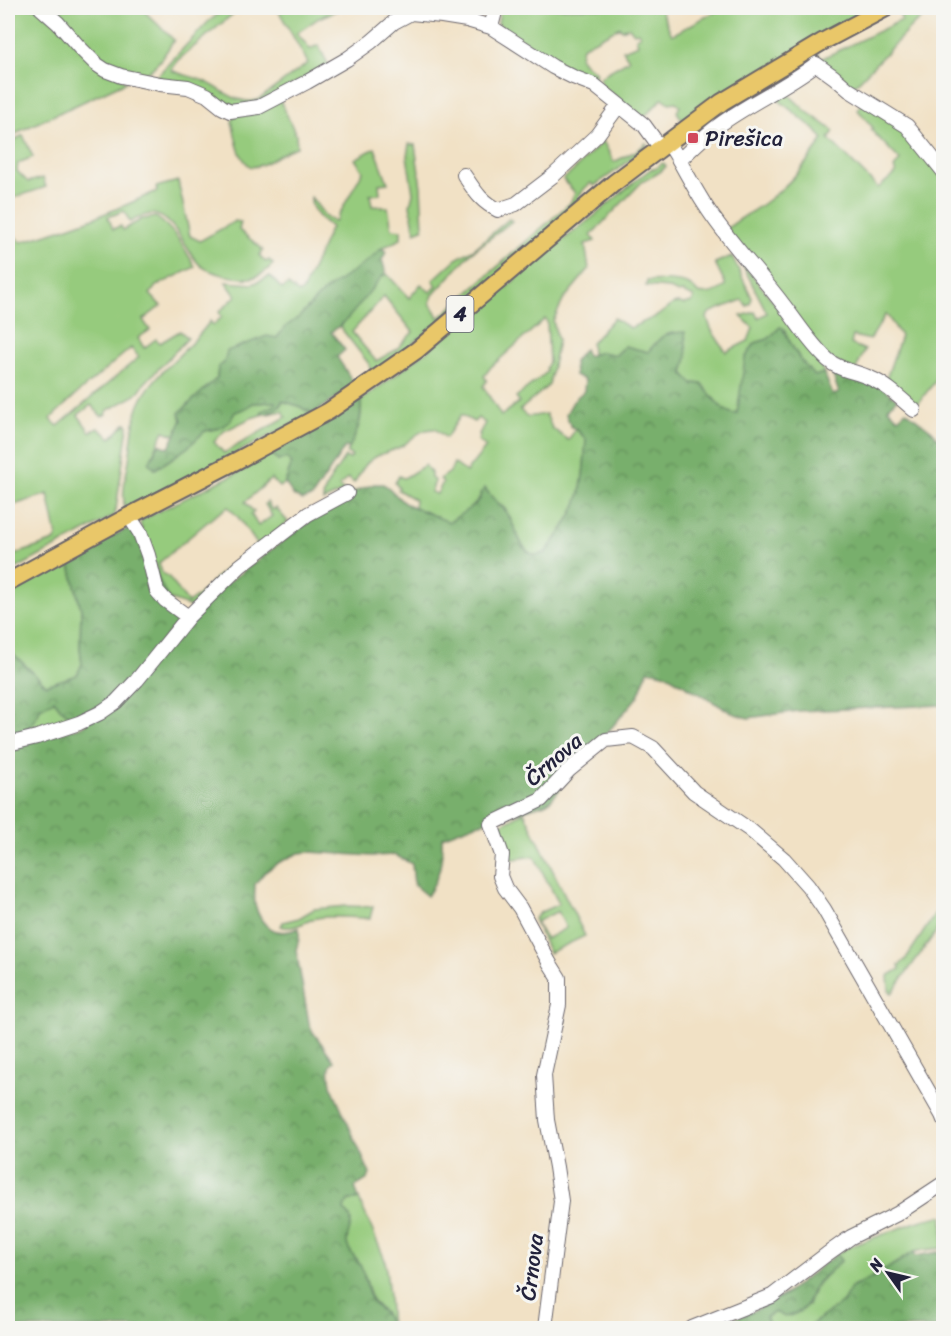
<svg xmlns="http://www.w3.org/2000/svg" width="951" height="1336" viewBox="0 0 951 1336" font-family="Sriracha,sans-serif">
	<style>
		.grass { fill: #96cb7d; stroke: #5c765c; stroke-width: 1.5; fill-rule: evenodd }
		.forest { fill: url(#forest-crowns); stroke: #4d6854; stroke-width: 1.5 }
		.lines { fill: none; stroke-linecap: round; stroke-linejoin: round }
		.minor-casing { stroke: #6a656b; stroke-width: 16 }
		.major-casing { stroke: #6a656b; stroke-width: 20 }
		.minor { stroke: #fff; stroke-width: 14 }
		.major { stroke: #e9c769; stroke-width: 16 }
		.poi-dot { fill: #d1495b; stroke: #f6f6f2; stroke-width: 2 }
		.labels { text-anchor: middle; stroke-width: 6; stroke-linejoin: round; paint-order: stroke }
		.shield { fill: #f6f6f2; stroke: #626272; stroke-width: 1.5 }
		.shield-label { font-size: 21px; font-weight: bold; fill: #22223b }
		.poi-label { font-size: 22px; fill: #22223b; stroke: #f6f6f2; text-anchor: start }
		.street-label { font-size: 22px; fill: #22223b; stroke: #f6f6f2 }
	</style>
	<defs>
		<pattern id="forest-crowns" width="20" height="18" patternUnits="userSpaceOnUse" patternTransform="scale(1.5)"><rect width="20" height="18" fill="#78af6c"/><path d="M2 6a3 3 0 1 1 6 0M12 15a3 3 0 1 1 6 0" fill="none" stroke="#628e5a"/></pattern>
	</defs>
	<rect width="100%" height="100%" fill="#f6f6f2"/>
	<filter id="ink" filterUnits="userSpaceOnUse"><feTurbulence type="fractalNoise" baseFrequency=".0167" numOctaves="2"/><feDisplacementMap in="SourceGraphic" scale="12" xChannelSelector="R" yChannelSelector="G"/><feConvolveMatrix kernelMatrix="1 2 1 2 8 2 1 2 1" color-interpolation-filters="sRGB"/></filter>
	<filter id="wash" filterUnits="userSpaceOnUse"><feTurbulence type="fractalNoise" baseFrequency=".008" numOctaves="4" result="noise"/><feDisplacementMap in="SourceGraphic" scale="24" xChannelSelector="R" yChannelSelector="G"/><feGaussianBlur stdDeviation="1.35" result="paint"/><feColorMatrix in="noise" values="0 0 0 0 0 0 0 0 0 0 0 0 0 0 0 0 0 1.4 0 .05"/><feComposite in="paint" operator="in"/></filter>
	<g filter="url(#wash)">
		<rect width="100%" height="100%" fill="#f1e1c5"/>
		<path class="grass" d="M8 8H38L126 82 22 130 8 139Z
			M46 8H141L174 40C165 54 156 69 141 76L98 62Z
			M226 8H240L177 61 171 70C181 75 193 76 204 81 221 88 237 106 258 100L308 63 277 8H342L319 18 297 33 310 49 318 45 329 66 253 105 239 107 156 77 208 22Z
			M500 8H660L672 35 722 8H871L683 121 677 112 680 106 676 102 669 103 663 98 643 118 601 85 600 78 606 73 629 60 623 50 638 44 636 38 640 36 638 32 634 33 629 27 622 30 620 27 582 47 580 57 586 65 596 72 594 80 573 74 498 24Z
			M900 8H934L913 25 854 86 823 67 749 102 746 99 818 53 821 59 902 20 897 9Z
			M787 93 806 111 834 131 829 139 878 188 896 173 894 168 900 160 871 130 873 128 858 110 863 101 890 118 943 176V383L937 379 915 407 885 382 901 336 886 314 870 340 853 336 851 344 865 350 855 371 828 358 725 230C738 219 754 211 767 201 790 184 807 164 823 139L814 129 775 97Z
			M280 100 296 135 297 147C280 151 269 166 251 167 237 157 236 137 232 121L235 116Z
			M23 135 33 157 18 163 17 171 28 182 43 178 46 187 13 198C9 215 6 231 21 242 67 229 113 212 157 191L156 187 178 181 190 236 200 241 235 221 241 222 239 230 260 247 263 251 259 255 266 262 269 260 273 264C267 271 260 277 250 278 237 279 206 273 198 263 186 250 173 215 152 214 144 214 136 219 130 222L124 211 108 217 113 229 121 226 123 230 142 219 156 217C175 230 184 247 195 267L156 286 150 294 161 306 143 320 150 330 138 338 144 348 156 339 160 343 180 331 188 338 144 384 136 395 108 410 105 415 101 416 91 405 78 415 90 432 98 428 111 438 126 423 128 426 116 509 114 516 8 573V557L54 541 57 537 48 494 8 507V329L9 327 8 324V144ZM131 348 139 357 58 426 50 419 80 391Z
			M603 141 614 162 638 150 646 143 647 145C631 161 613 173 594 186L591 183 585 188 578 197 579 199C563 223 538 241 516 260 470 299 423 336 375 372L370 369 369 364 340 327 377 281 386 273 409 298 421 284 430 292 437 286 433 280 456 259 474 249 509 219 512 221 470 254 433 295 430 303 439 318 570 203 575 193 563 179 571 173ZM384 296 413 332 396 350 376 361 352 332Z
			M409 144 415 145 421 187 423 229 415 232 410 205 413 193 407 156Z
			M375 148 388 183 379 184 380 194 370 195 372 206 388 207 392 229 401 230V239L382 248 370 259 322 293 299 317 284 328 277 338 224 363 218 367 217 378 179 413 182 420 175 435 164 431 149 463 155 469 168 461 188 447 205 431 220 428 230 421 235 412 246 408 253 403 275 402V405L263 411 261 415 251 418 224 431 214 442 224 453 286 417 283 411 268 414 281 406 282 401 299 406 312 414 125 510C121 493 126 476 129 460 132 442 132 422 139 405 153 372 190 351 210 321L213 325 222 317 219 312 236 296 226 282 253 284 270 276 282 289 288 285 299 293 302 292 331 227C321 219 310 211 311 197L326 217 335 222 363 171 355 159Z
			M663 163 666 166C661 174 649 177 641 183L591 235 595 241 585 244 589 269 564 299 553 321 558 340 549 385 520 410 527 417 546 414 552 428 568 440 576 429 586 439C585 458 584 478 579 496 573 517 558 537 545 553 542 554 539 555 535 555 520 553 513 520 505 509 498 502 491 498 485 489 477 505 463 513 449 523L414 507 415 500 398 490 399 488 395 483 399 476 403 478 406 477 425 465 431 473V478L435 481 431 492 437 494 443 482 440 479 450 472 454 463 466 472 486 447 478 440 480 436 479 434 485 423 478 418 474 422 461 415 446 438 435 429C420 428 413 439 402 446 392 452 381 452 371 460 363 465 359 476 354 483L348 478 339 486 344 491 323 501C323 486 337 470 345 457L350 459 352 456 347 453C356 430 363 426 361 400L393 377 486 305 547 252 593 217 640 177 651 169H655ZM545 319 547 322 549 362 546 368 547 372 516 397 519 402 501 416 483 386 487 381 484 376 491 367Z
			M732 256 752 298 750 304 747 306 742 300 709 313 707 318 712 331 726 352 748 341 753 328 741 316 755 312 758 318 767 313 740 260 813 351 824 373 815 376C800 362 792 346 783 328L780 327 769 339 755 343 743 378 737 414C722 414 712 395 702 384L692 383 683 373 687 357 648 352 625 346 616 355 601 352 592 355 591 343 614 318 630 328 657 316 673 304 678 303 684 304 692 302 694 297 682 292 678 293 668 288 646 286 647 281C658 280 681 280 691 286 692 287 698 292 698 293 709 295 717 293 725 286V283L715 263Z
			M272 453 278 461 286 458 292 463 285 483 279 487 271 479 245 502 254 512 251 514 258 526 272 516 265 504 267 502 272 510 276 508 288 522 191 607 171 600 164 594 140 523 143 519 241 471ZM228 507 238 517 257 544 219 575 198 596 188 603 168 576 162 573 159 563 212 518Z
			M68 557 81 609 80 648 82 664 77 675 46 685 8 649V589Z
			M54 700 60 708 77 721 24 735C29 723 37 722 40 708Z
			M524 812 585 936 549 953 534 919 541 912 559 904 534 856 508 860 498 826ZM558 911 566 928 546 939 536 922Z
			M943 902V922L892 993 889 990 888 976 900 969 899 965 905 960Z
			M347 906 373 907 370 918C356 918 329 915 317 918 305 921 293 931 281 926L283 922 299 918 314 909Z
			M359 1199 385 1260 389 1296 391 1328H388V1322L385 1314 372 1301 366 1280 357 1259 350 1252 347 1245 346 1240 350 1217 344 1210 345 1205 349 1200H354Z
			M943 1216V1248L924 1250 914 1252 875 1276 852 1287 843 1302 807 1328H771L766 1317 775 1312 808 1305C814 1284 825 1276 841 1261L836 1254C850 1245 868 1240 884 1234 903 1227 923 1218 943 1216Z"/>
		<path class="forest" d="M382 248 386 252 382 260 386 273C367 291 353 319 331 332L345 350 337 357 355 385 312 414 299 406 282 401C280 409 268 414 261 415L262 411 275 405V402L253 403 246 408 235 412 230 421 220 428 205 431 188 447 168 461 155 469 149 463 159 444 169 448 182 420 179 413 217 378 218 367 224 363 227 351 267 336 277 338 284 328 299 317 322 293 370 259Z
			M780 327 783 328C792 346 799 362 815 376L824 373 833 395 839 393 830 367 878 384 897 399 888 408 898 418 906 411 932 431 943 444V490L940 488 936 491 944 502 943 705 798 711 748 718 732 713 664 673 648 670 638 696 550 801 545 804 493 820 476 824 442 837C443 860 440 877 427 896L414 885 412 864 395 855 373 856 309 852 299 853 278 863 264 873 255 884C255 890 254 898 255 904 261 928 276 938 299 928V939L296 950 309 1023 313 1032 334 1061C327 1067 330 1076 331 1085L370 1174 368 1179 355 1187 359 1199 354 1200H349L345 1205 344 1210C346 1212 348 1214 350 1217 355 1227 342 1237 349 1249 353 1256 359 1261 362 1269 366 1278 367 1293 372 1301 379 1313 388 1309 388 1328H8V748L83 726 222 587 334 503 354 492 374 484H383L388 487 404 503 449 522 473 506 480 499V493L485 488C491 498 501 504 507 513 515 524 520 553 535 555 539 555 542 554 545 553 558 537 573 517 579 496 584 478 585 458 586 439L576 429 571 427 566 414 574 400 584 391 585 380 575 375 574 362 584 349 587 356 601 352 616 355 625 346 648 352C662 335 662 333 685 332L687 357 683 373 692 383 702 384C711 395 722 414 737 414L745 358 755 343 768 339Z
			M361 400C362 420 358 431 349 448L345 447 312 497 302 500 294 496 285 483 292 463 286 458 278 461 272 453Z
			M131 527 176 613 179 621 115 698 77 721 60 708 54 700 40 708C36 723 29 723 24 735L8 739V649L46 685 77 675 82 664 80 648 81 609 68 557Z
			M914 1252 916 1256 938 1252H943V1328H807L843 1302 851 1288 875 1276Z
			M836 1254 841 1261C834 1268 826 1274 819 1281 803 1299 816 1309 785 1317L775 1312 766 1317 771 1328H710L758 1309 786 1294Z"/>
	</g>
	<g filter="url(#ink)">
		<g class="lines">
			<defs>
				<path id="minor" d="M41 8 58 23 79 47 96 64 105 70 121 76 160 84 188 87 207 95 222 107 230 111 259 107 307 82 347 59 371 42 394 22 411 13 442 16 467 20 491 27 553 67 573 77 594 85 644 125 660 147
					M491 27 496 8
					M668 142C681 162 692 185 705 205 727 240 757 270 782 303 797 322 810 344 828 360 840 371 856 371 870 378 887 385 900 398 914 410
					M680 160C692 148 704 136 718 126 749 103 785 88 816 64L834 77 849 90 907 126 944 172
					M464 175C475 191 480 201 498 210L516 204 554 175 597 135 619 105
					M129 516 140 533 148 555 157 591 165 600 188 617
					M8 744 37 737 79 723 100 713 116 702 137 680 188 617 240 566 308 514 347 493
					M545 1328 561 1201 556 1167 547 1120 544 1075 559 1005V978L549 962 520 908 505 888 500 876 502 855 491 824 541 800 569 770 606 740 633 737 653 748 694 792 750 830 784 859 808 886 824 909 942 1115 944 1120
					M692 1328 772 1296 827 1254 851 1237 897 1214 944 1183"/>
				<path id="major" d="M8 582 129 516 236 461 329 411 417 350 614 183 722 102 822 42 886 8"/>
			</defs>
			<use href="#minor" class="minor-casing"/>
			<use href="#major" class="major-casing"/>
			<use href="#minor" class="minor"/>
			<use href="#major" class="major"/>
		</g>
	</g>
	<rect class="poi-dot" x="687" y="132" width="12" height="12" rx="3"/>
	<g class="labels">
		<rect class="shield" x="446.5" y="296" width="27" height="36" rx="4.5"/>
		<g class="shield-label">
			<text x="460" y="321">4</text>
		</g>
		<g class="poi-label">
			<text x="705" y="146">Pirešica</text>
		</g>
		<g class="street-label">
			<text transform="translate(553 759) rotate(-41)" y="8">Črnova</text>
			<text transform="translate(531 1267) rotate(-83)" y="8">Črnova</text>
		</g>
	</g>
	<rect width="951" height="1336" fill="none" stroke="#f6f6f2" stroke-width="30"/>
	<g transform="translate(888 1273) rotate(304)" stroke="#f6f6f2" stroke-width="4.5" paint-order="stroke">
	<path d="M0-4.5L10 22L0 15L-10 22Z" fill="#22223b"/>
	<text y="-9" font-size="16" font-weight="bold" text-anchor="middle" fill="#22223b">N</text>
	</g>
</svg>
